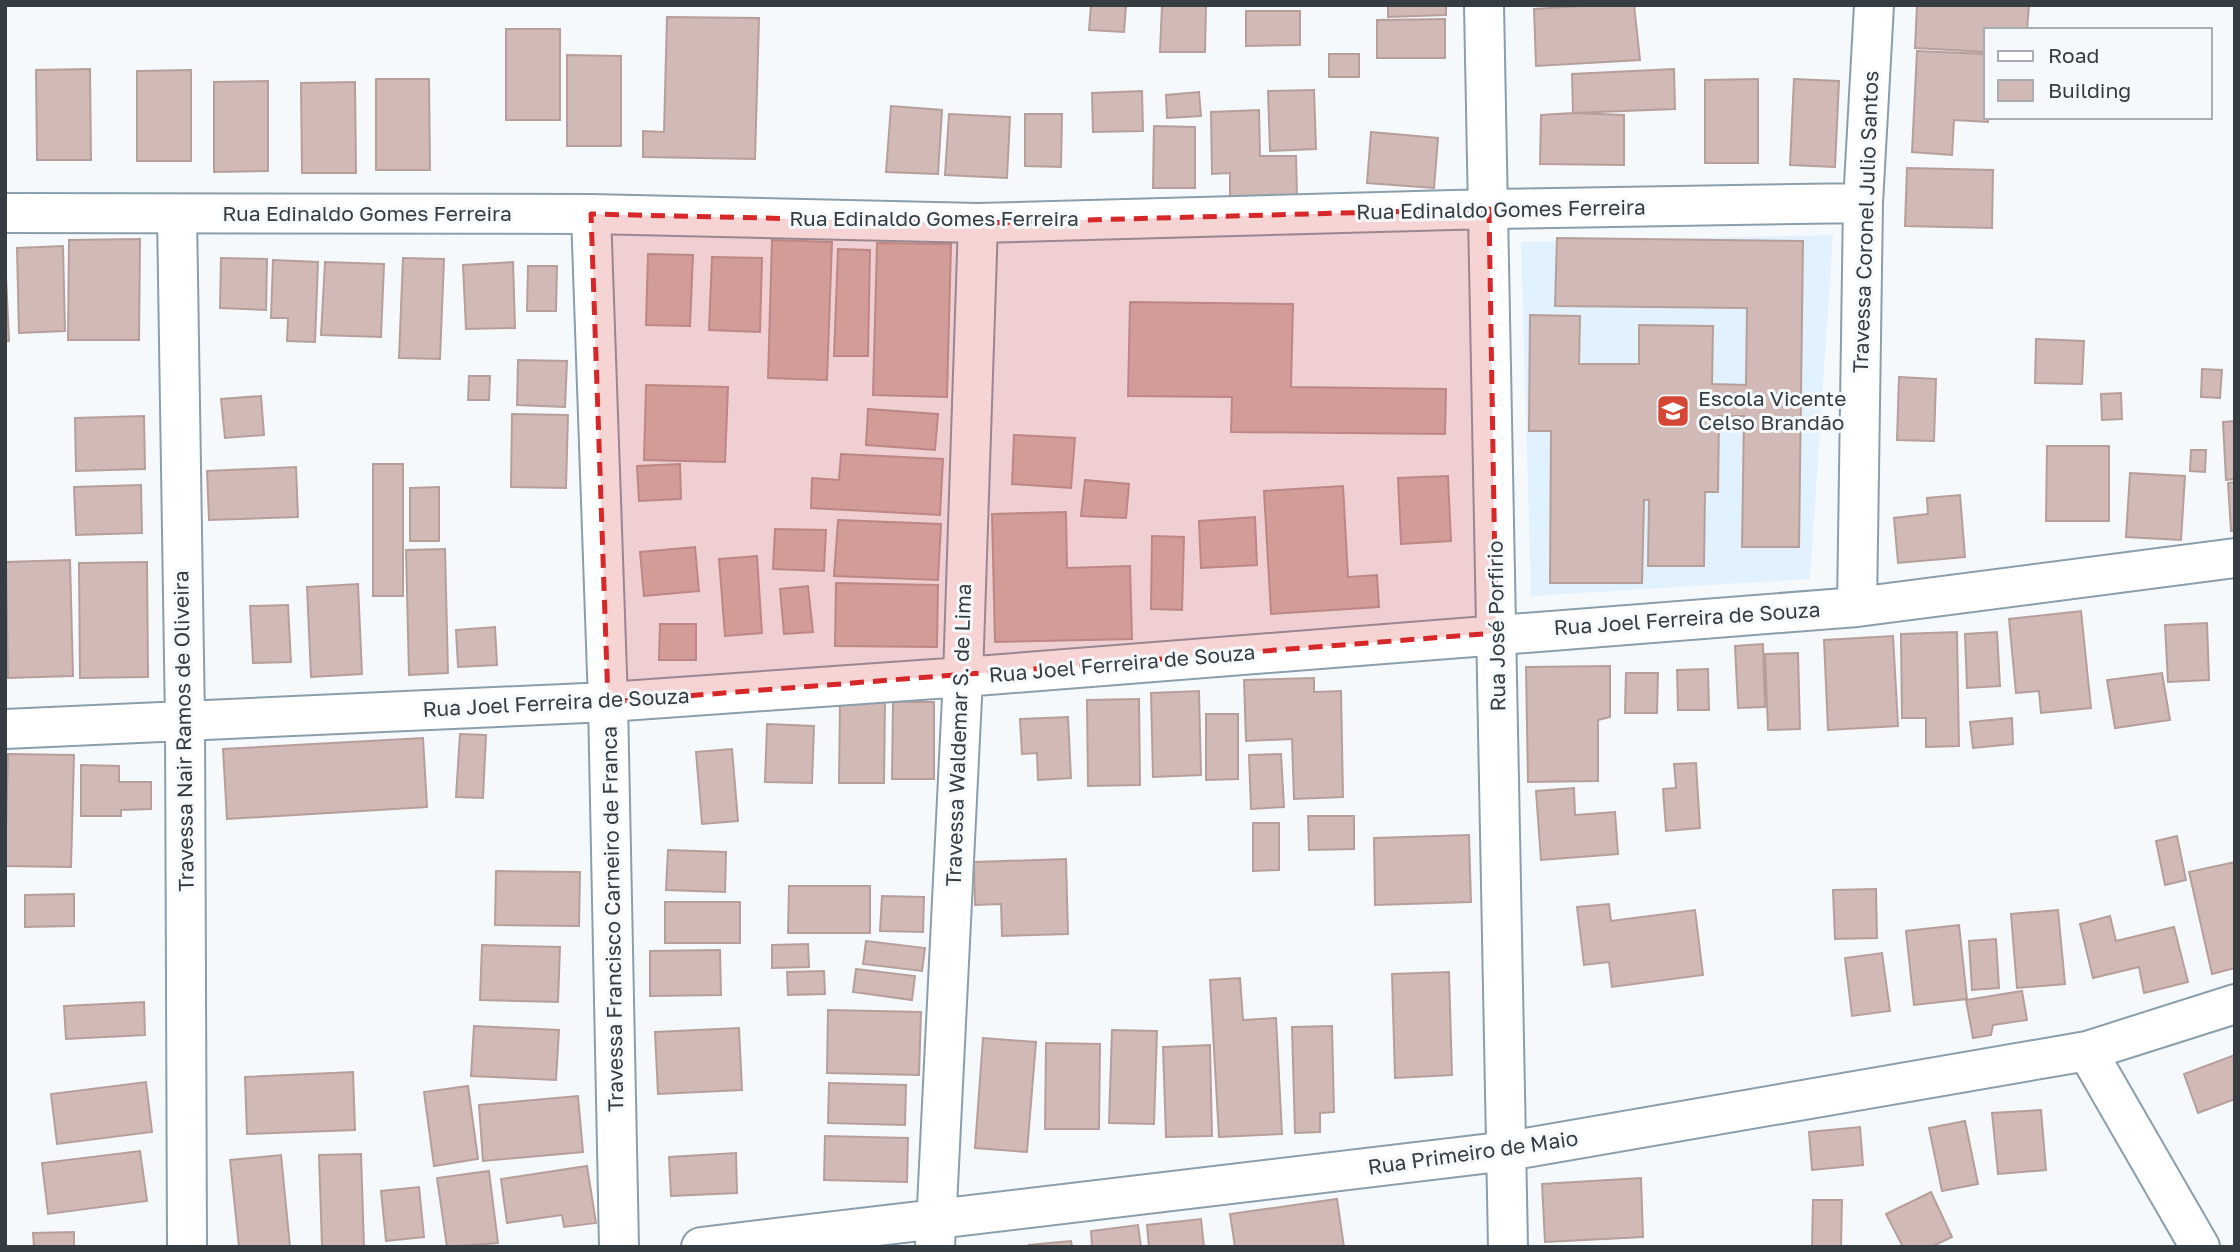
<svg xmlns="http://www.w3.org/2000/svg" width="2240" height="1252" viewBox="0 0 2240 1252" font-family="'Golos Text',sans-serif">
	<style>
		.built { fill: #e1f1fd }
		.building { fill: #d1b9b5; stroke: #b69f9b; stroke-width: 2 }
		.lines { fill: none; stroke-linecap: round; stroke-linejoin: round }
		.minor-casing { stroke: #8b9eab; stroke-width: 42 }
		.tertiary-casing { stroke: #8b9eab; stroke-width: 42 }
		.minor { stroke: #fff; stroke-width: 38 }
		.tertiary { stroke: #fff; stroke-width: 38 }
		.marked { fill: #d62828; fill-opacity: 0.2; stroke: #d62828; stroke-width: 5; stroke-dasharray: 14 9; stroke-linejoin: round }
		.labels { text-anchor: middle; stroke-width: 6; stroke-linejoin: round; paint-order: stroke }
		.street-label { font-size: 21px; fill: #353c42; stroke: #f6f9fc }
		.poi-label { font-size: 21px; fill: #353c42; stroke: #f6f9fc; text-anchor: start }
	</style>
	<rect width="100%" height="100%" fill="#f6f9fc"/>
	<path class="built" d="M1833 235 1810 579 1531 596 1521 242Z"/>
	<path class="building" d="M1091 5H1126L1124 32 1089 30Z
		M1162 5H1206L1205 52H1160Z
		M1388 5H1446V15L1388 17Z
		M1597 5H1634L1640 60 1536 66 1534 9Z
		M1917 5H2029L2027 30H1986V52L1915 48Z
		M1246 11H1300V45L1246 46Z
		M667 17 759 18 755 159 643 157V131L664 132Z
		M1445 19V58H1377V20Z
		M506 29H560V120H506Z
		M1917 51 1986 54 1988 122 1954 120 1952 155 1912 152Z
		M1329 54H1359V77H1329Z
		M567 55 621 56V146H567Z
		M90 69 91 160H37L36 70Z
		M1674 69 1675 109 1573 113 1572 74Z
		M191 70V161H137V71Z
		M376 79H429L430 170H376Z
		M1758 79V163H1705V80Z
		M1794 79 1839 81 1835 167 1790 165Z
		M268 81V171L214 172V82Z
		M355 82 356 173H302L301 83Z
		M1314 90 1316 149 1270 151 1268 91Z
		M1142 91 1143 131 1093 132 1092 93Z
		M1199 92 1201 116 1167 118 1166 95Z
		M891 106 942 110 938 174 886 172Z
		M1259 110 1260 156H1296L1297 197 1230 199V173L1212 174 1211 112Z
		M1573 113 1624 115V165L1540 164 1541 115Z
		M949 114 1010 117 1007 178 945 175Z
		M1025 114H1062L1061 167 1025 166Z
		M1154 126 1195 127V188H1153Z
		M1371 132 1438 138 1434 188 1367 183Z
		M1907 168 1993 170 1992 228 1905 226Z
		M1557 238 1803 241 1799 547H1742L1744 416H1719L1718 492H1705L1704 566H1648L1649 500H1644L1642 583H1550L1551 431H1529L1530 315 1580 316 1579 364H1639V325L1713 326 1712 384 1746 385 1747 308 1555 306Z
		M140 239 139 340H68L69 240Z
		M772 240 832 242 827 380 768 378Z
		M877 243 951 244 947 397 873 395Z
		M63 246 65 331 19 333 17 248Z
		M838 249 870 250 868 356H834Z
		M648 254 693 255 690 326 646 325Z
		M5 255 9 341H5Z
		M712 257 762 258 760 332 709 330Z
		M221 258 267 259 266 310 220 308Z
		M403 258 444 259 440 359 399 358Z
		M273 260 318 262 315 342 287 341 288 318H271Z
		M325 262 384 264 381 337 321 335Z
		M513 262 515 328 466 329 463 265Z
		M528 266H557L556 311H527Z
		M1130 302 1293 304 1291 387 1446 389 1445 434 1231 432 1232 397 1128 396Z
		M2036 339 2084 341 2082 384 2035 383Z
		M518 360 567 361 565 407 517 405Z
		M2202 369 2222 370 2220 398 2201 397Z
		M469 376H490L489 400H468Z
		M1899 377 1936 379 1934 441 1897 440Z
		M646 385 728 387 725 462 644 460Z
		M2121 393 2122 419 2102 420 2101 394Z
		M261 396 264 435 225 438 221 399Z
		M868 409 938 414 935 450 866 445Z
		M512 414 568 415 566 488 511 487Z
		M144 416 145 469 76 471 75 418Z
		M2235 421V479L2226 480 2223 422Z
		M1014 435 1075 438 1071 488 1012 484Z
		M2047 446H2109V521H2046Z
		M2191 450H2206L2205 472 2190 471Z
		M841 454 943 459 940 515 811 508 812 478 839 480Z
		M373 464H403V596H373Z
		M680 464 681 499 639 501 637 466Z
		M296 467 298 517 209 520 207 471Z
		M2130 473 2185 476 2181 540 2126 537Z
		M1448 476 1451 541 1401 544 1398 478Z
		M1085 480 1129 484 1126 518 1081 516Z
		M2235 482V531H2231L2228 483Z
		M141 485 142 533 76 535 74 487Z
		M1343 486 1348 577 1377 575 1379 607 1271 614 1264 491Z
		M439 487V541H410V488Z
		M1960 495 1965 557 1898 563 1894 518 1928 514 1927 498Z
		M1066 512 1067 568 1130 566 1132 639 995 642 992 514Z
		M1255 517 1257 565 1201 568 1199 521Z
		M838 520 941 524 938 580 834 576Z
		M775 529 826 530 824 571 773 569Z
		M1152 536 1184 537 1182 610 1151 609Z
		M695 547 699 591 644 596 640 552Z
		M445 549 448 673 409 675 406 550Z
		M757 556 762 633 725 636 719 559Z
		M70 560 73 676 8 678 6 562Z
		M147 562 148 677 80 678 79 563Z
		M836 583 938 585 937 647 835 646Z
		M358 584 362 674 311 677 307 587Z
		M808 586 813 632 784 634 780 589Z
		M288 605 291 662 253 663 250 606Z
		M2081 611 2091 708 2041 713 2039 691 2016 693 2009 619Z
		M2207 623 2209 680 2168 682 2165 625Z
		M660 624H696V660H659Z
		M495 627 497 665 458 667 456 630Z
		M1957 632 1959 746 1926 747V718H1902L1901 634Z
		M1997 632 2000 686 1967 688 1965 634Z
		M1893 636 1898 726 1828 730 1824 640Z
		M1763 644 1765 707 1738 708 1735 646Z
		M1798 653 1800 729 1768 730 1765 654Z
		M1610 666V717L1598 720V781L1528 782 1526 667Z
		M1708 669 1709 710H1678L1677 670Z
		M1626 673H1658L1657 713H1625Z
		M2162 673 2170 720 2115 728 2107 680Z
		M1314 678V692L1341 691 1343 797 1294 799 1292 739 1246 741 1244 680Z
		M1199 691 1201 775 1153 777 1151 693Z
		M1139 699 1140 785 1088 786 1087 700Z
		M840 701H885L884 783H839Z
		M893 702H934V779H892Z
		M1206 714H1238V779L1206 780Z
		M1068 717 1071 778 1038 780 1037 753 1022 754 1020 719Z
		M2012 718 2013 744 1973 748 1970 722Z
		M767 724 814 726 812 783 765 782Z
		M460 734 486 735 483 798 456 797Z
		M423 738 427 807 227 819 223 749Z
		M732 749 738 821 702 824 696 752Z
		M8 754 74 755 71 867 5 866Z
		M1281 754 1284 807 1251 809 1249 755Z
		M1696 763 1700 828 1666 831 1663 789 1676 788 1674 764Z
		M81 765 119 766V782H151V809L121 810V816H81Z
		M1574 788 1575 815 1615 812 1618 854 1541 860 1536 791Z
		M1308 816H1354V849L1309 850Z
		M1253 823H1279V870L1253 871Z
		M1469 835 1471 902 1375 905 1374 838Z
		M2177 836 2186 880 2165 885 2156 841Z
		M668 850 726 852 725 892 666 890Z
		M1066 859 1068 934 1002 936 1001 904 975 905 974 862Z
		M2235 862V968L2212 974 2189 872Z
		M496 871 580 872 579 926 495 925Z
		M789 886H870V933H788Z
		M1876 889 1877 938 1835 939 1833 890Z
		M74 894V926L25 927V895Z
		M882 896 924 897 923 932 880 931Z
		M665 902H740V943H665Z
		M1609 904 1611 921 1695 910 1703 975 1612 987 1609 962 1584 965 1577 907Z
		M2058 910 2065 984 2017 988 2011 914Z
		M2110 916 2116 941 2174 927 2188 982 2144 993 2139 967 2093 978 2080 924Z
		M1959 925 1967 999 1914 1005 1906 931Z
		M1996 939 1999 988 1972 990 1969 941Z
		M866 941 925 948 922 971 863 964Z
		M808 944 809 967 772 968V945Z
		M482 945 560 947 558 1002 480 1000Z
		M720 950 721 995 650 996V951Z
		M1882 953 1890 1011 1852 1016 1845 958Z
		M856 969 915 976 912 1000 853 992Z
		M824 971 825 994 788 995 787 972Z
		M1449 972 1452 1075 1395 1078 1392 974Z
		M1240 978 1243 1020 1276 1018 1282 1134 1219 1137 1210 980Z
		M2022 991 2027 1020 1993 1025 1991 1035 1973 1038 1966 1000Z
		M144 1002 145 1035 66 1039 64 1006Z
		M828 1010 921 1012 919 1075 827 1073Z
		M474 1026 559 1030 556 1080 471 1076Z
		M1332 1026 1334 1112 1320 1113V1132L1295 1133 1292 1027Z
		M739 1028 742 1090 658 1094 655 1032Z
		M1112 1030 1157 1031 1154 1124 1109 1123Z
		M983 1038 1036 1042 1027 1152 975 1148Z
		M1046 1043 1100 1044 1099 1129H1045Z
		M1210 1045 1212 1136 1166 1137 1163 1047Z
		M2235 1055V1099L2198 1113 2184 1074Z
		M353 1072 355 1130 247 1134 245 1077Z
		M146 1082 152 1132 57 1144 51 1094Z
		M829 1083 906 1085 905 1125 828 1123Z
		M468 1086 478 1159 434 1166 424 1092Z
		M578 1096 583 1152 483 1161 479 1105Z
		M2041 1110 2046 1170 1998 1174 1992 1113Z
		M1965 1121 1978 1184 1942 1191 1929 1128Z
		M1860 1127 1863 1165 1812 1170 1809 1132Z
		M825 1136 908 1138 907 1182 824 1180Z
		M140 1151 147 1201 48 1214 42 1163Z
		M736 1153 737 1193 671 1196 669 1157Z
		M361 1154 364 1247H322L319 1155Z
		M281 1155 290 1247H239L230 1160Z
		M587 1166 596 1223 564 1227 562 1215 507 1223 501 1179Z
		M489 1171 498 1243 447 1247 437 1178Z
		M1641 1178 1643 1237 1545 1242 1542 1184Z
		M419 1187 424 1237 386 1241 381 1191Z
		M1931 1192 1952 1237 1931 1247H1903L1886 1214Z
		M1337 1199 1344 1247H1235L1230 1214Z
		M1813 1200H1842L1841 1247H1812Z
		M1201 1219 1204 1247H1149L1147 1225Z
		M1138 1225 1141 1247H1092L1091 1231Z
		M74 1232V1247H34L33 1233Z
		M1071 1241 1072 1247H1029V1245Z"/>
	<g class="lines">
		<defs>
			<path id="minor" d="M1489 209 1863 203
				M591 214 608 702 619 1247
				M177 215 185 721 187 1247
				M1857 607 1863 203 1874 5
				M5 729 608 702 963 677 1857 607 2235 558
				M2087 1051 2200 1247
				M701 1247 1508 1151 2087 1051 2235 1004
				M935 1247 963 677 978 223"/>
			<path id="tertiary" d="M1484 5 1508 1247
				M5 213 591 214 978 223 1489 209"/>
		</defs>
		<use href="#minor" class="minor-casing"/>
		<use href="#tertiary" class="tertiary-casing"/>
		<use href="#minor" class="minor"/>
		<use href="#tertiary" class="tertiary"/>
	</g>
	<path class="marked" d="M1489 209 1496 633 608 702 591 214 978 223Z"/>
	<defs>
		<symbol id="school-square" viewBox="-11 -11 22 22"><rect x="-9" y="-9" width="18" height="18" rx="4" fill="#d44735" stroke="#f6f9fc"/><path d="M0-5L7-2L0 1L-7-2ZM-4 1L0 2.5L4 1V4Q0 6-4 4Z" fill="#fff"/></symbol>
	</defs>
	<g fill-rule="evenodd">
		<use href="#school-square" x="1654" y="392" width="38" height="38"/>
	</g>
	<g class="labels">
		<g class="street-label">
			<text transform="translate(1501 210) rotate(-1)" y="7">Rua Edinaldo Gomes Ferreira</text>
			<text x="367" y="221">Rua Edinaldo Gomes Ferreira</text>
			<text x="934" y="226">Rua Edinaldo Gomes Ferreira</text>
			<text transform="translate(1866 222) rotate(-88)" y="7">Travessa Coronel Julio Santos</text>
			<text transform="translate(1687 619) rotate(-4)" y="7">Rua Joel Ferreira de Souza</text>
			<text transform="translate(1497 626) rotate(-91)" y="7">Rua José Porfirio</text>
			<text transform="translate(1122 664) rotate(-5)" y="7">Rua Joel Ferreira de Souza</text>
			<text transform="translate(556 703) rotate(-3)" y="7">Rua Joel Ferreira de Souza</text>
			<text transform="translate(184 731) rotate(-91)" y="7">Travessa Nair Ramos de Oliveira</text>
			<text transform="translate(959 735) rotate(-88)" y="7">Travessa Waldemar S. de Lima</text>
			<text transform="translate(613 919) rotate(-91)" y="7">Travessa Francisco Carneiro de Franca</text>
			<text transform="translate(1473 1153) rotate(-8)" y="7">Rua Primeiro de Maio</text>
		</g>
		<g class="poi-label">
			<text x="1698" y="406">Escola Vicente<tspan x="1698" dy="24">Celso Brandão</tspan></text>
		</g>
	</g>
	<rect width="2240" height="1252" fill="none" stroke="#353c42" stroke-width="14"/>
	<rect x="1984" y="28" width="228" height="91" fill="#f6f9fc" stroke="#a9adb2" stroke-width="2"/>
	<rect x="1998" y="51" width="35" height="10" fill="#ffffff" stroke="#a9adb2" stroke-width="2"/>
	<text x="2048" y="63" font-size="21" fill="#353c42">Road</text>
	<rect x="1998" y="80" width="35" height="21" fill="#d1b9b5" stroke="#a9adb2" stroke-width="2"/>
	<text x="2048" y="98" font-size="21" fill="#353c42">Building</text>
</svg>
